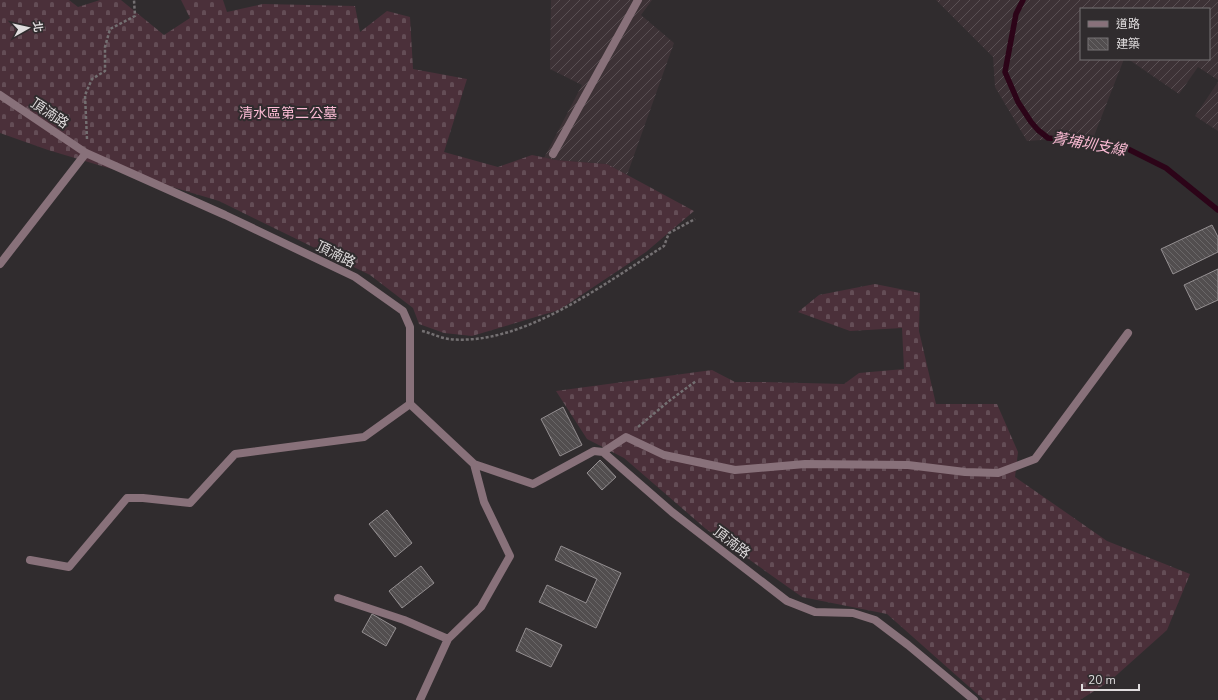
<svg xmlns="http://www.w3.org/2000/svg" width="1218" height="700" viewBox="0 0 1218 700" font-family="'Nunito Sans','Noto Sans TC',sans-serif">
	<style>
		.industrial { fill: url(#industrial-furrows) }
		.cemetery { fill: url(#cemetery-stones) }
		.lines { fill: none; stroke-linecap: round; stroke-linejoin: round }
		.stream { stroke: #2c0418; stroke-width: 5.5 }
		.building { fill: url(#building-back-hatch); stroke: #948f91 }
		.path { stroke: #747072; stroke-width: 2.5; stroke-dasharray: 3 2; stroke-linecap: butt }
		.service { stroke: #88717a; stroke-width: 8 }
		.minor { stroke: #88717a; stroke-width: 8 }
		.labels { text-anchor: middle; stroke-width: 4; stroke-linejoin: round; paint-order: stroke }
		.street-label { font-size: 14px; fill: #dfdcdd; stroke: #302c2e }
		.park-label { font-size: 14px; fill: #fcbcd5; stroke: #302c2e }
		.water-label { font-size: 15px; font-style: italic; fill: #fabad3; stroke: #302c2e }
	</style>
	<defs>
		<pattern id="industrial-furrows" width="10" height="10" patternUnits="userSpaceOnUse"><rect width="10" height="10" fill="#3d3236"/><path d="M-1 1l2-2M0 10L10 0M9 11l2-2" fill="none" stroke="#594f53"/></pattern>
		<pattern id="cemetery-stones" width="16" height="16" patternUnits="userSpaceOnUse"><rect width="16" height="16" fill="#4b303a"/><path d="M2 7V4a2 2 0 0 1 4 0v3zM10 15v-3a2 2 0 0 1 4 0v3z" fill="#644d56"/></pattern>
		<pattern id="building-back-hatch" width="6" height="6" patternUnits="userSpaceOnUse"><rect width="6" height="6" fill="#524e4f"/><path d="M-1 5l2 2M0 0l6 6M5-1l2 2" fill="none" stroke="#6a6768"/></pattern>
	</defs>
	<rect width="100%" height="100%" fill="#302c2e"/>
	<path class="industrial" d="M551 0H652L641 15 674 43 627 175 607 164 556 160 544 158 582 85 550 69Z
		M936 0H1218V80L1198 67 1179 94 1128 59H1209V9H1081V59H1124L1094 136 1027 141 995 87 993 57Z
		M1218 82V131L1195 116Z"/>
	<path class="cemetery" d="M0 0H69L78 7 100 0H121L164 35 190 18 181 0H223L227 12 263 4 355 6 360 32 387 11 410 17 413 69 467 79 444 152 498 167 532 155 556 160 607 164 694 211 646 252 559 310 472 336 444 333 419 324 413 308 370 275 219 201 48 150 0 133Z
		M875 284 920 293 919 331 936 404H997L1018 452 1015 477 1107 541 1190 574 1167 630 1110 681 1080 700H984L887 614 802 597 706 529 624 458 587 439 556 391 712 370 735 382H763L844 384 859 373 904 369 902 328 850 331 798 312 819 295Z"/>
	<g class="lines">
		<path class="stream" d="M1023 0 1016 14 1005 72 1018 102 1031 122 1038 130 1048 138 1124 147 1166 168 1218 210"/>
	</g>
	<path class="building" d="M1212 225 1218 237V252L1173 274 1161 249Z
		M1218 269V300L1196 310 1184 285Z
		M563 407 582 445 560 456 541 419Z
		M600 460 616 477 602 490 587 473Z
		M387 510 412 543 395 557 369 524Z
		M561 546 621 573 596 628 539 602 547 585 586 603 597 579 555 560Z
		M421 566 434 583 402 608 389 591Z
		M372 614 396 628 386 646 362 632Z
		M526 628 562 645 551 667 516 651Z"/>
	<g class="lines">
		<path class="path" d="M87 139 85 95 92 79 105 71V47L110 29 135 16 134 0
			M422 331C431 333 440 338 449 339 522 347 605 283 664 246L669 233 695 219
			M638 427 669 401 696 381"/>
		<path class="service" d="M0 95 86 153 225 215 355 277 403 311 410 327V404L474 464 533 484 594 451 603 452 672 512 787 601 815 612 853 613 875 620 908 645 974 700
			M0 264 86 153
			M603 452 626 437 664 455 735 470 805 464 908 465 965 472 998 473 1035 459 1128 333
			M30 560 69 567 127 498H143L190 503 235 454 364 437 410 404
			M338 598 404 620 448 639
			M420 700 448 639 481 607 510 556 484 502 474 464"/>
		<path class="minor" d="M553 154 638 0"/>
	</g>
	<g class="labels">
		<g class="street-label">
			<text transform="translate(50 113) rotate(34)" y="5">頂湳路</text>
			<text transform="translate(336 254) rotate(26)" y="5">頂湳路</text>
			<text transform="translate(732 542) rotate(38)" y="5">頂湳路</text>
		</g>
		<g class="park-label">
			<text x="288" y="118">清水區第二公墓</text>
		</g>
		<g class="water-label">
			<text transform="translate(1089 144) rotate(10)" y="5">菁埔圳支線</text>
		</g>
	</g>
	<rect x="1080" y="8" width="130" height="52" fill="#302c2e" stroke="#767274"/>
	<rect x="1088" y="21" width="20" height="6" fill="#88717a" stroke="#767274"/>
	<text x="1116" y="28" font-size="12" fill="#dfdcdd">道路</text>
	<rect x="1088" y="38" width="20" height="12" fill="url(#building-back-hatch)" stroke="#767274"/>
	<text x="1116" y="48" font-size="12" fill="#dfdcdd">建築</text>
	<g transform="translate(28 28) rotate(82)" stroke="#302c2e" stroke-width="3" paint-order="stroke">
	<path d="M0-3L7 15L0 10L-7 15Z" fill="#dfdcdd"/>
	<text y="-6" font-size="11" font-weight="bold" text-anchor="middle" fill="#dfdcdd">北</text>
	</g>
	<path d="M1082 684v6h57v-6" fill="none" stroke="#dfdcdd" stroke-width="2"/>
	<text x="1088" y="684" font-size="12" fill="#dfdcdd" stroke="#302c2e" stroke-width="3" paint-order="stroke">20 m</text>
</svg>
